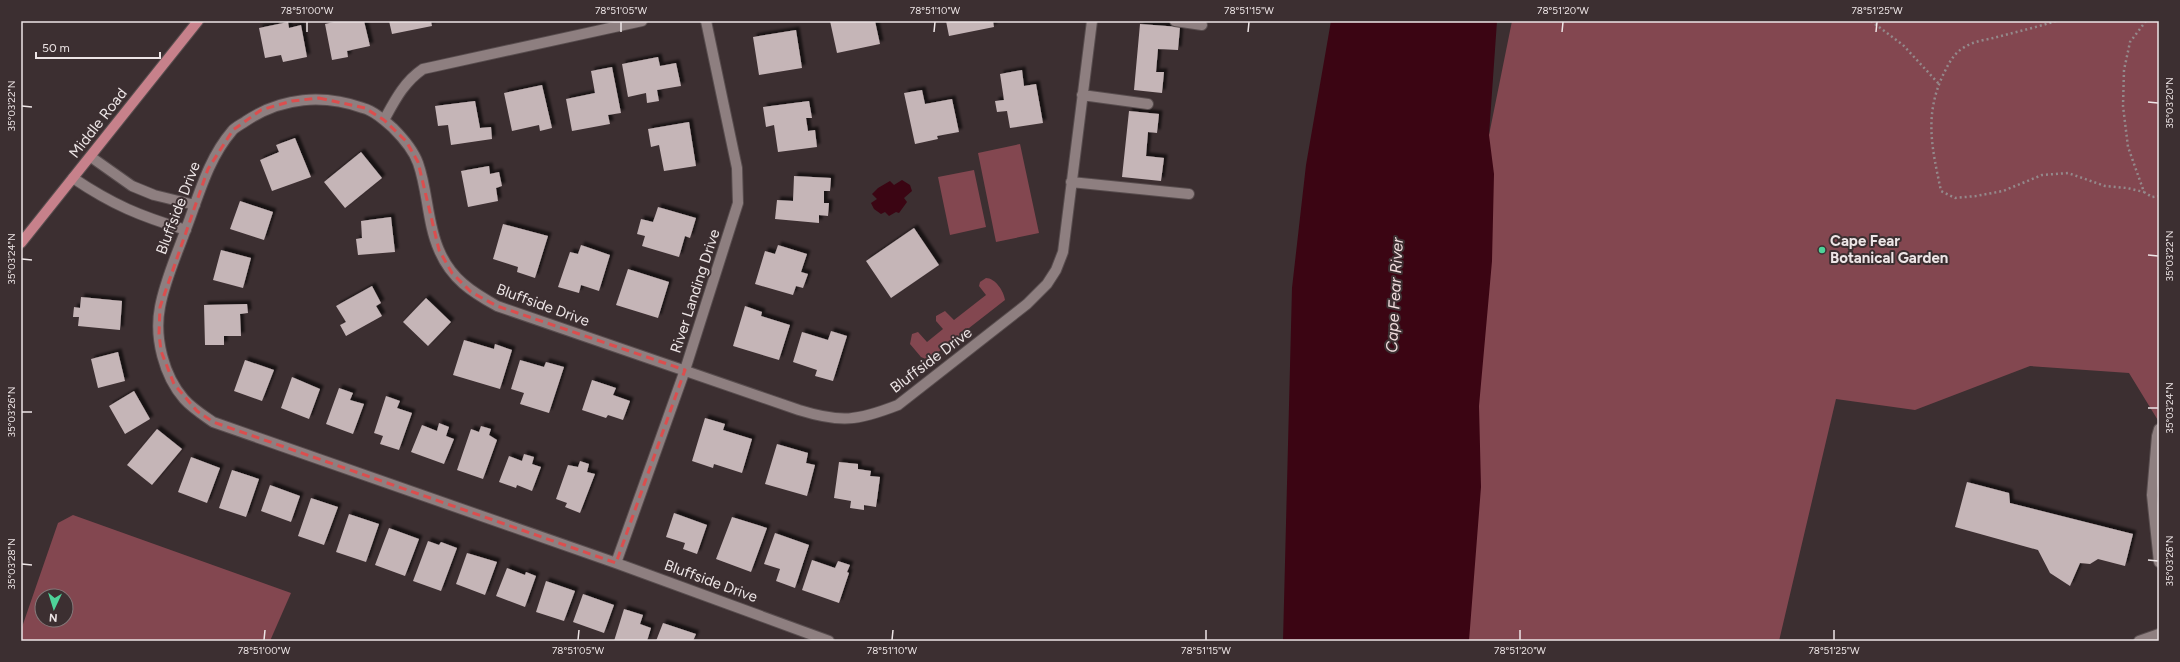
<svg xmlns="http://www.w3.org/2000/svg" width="2180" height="662" viewBox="0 0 2180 662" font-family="Figtree,sans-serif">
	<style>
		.green { fill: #834750; fill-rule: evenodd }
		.water { fill: #3b0513 }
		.building { fill: #c5b5b7; filter: url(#shadow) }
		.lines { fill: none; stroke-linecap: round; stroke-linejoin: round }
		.minor-casing { stroke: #584d4e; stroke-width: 12 }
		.major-casing { stroke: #584d4e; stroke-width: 12 }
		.path { stroke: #94898b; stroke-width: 2.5; stroke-dasharray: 2 3; stroke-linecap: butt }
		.minor { stroke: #8e7f80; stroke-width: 10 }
		.major { stroke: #c7818b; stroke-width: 10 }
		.marked { fill: none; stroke: #db4e4e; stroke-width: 3; stroke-dasharray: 8 5; stroke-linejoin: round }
		.ticks { fill: none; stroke: #ede5e6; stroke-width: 1.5 }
		.poi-dot { fill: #4ed399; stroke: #3c2f31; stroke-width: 1.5 }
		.labels { text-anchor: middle; stroke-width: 4; stroke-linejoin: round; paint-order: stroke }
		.street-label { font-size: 15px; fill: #ede5e6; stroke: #3c2f31 }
		.poi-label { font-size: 15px; font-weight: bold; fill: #ede5e6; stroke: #3c2f31; text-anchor: start }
		.water-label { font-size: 16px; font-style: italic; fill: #f2dedf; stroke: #3c2f31 }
		.neatline { fill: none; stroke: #ede5e6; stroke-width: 1.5 }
		.ticks-label { font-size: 10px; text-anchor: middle; fill: #ede5e6 }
	</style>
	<defs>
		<filter id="shadow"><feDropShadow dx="3.5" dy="-3.5" stdDeviation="1" flood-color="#0009"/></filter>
	</defs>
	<rect width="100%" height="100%" fill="#3c2f31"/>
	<path class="green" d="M1512 21H2159V422L2129 373 2030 366 1915 410 1836 399 1779 641H1468L1489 135Z
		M1020 144 1039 233 996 242 978 153Z
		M974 170 986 227 950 235 938 177Z
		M986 278C995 278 1004 291 1005 300L928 360 921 357 910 344 912 334 918 332 927 342 943 329 936 321V316L945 311 954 320 986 295 979 286 980 282Z
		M73 515 291 593 270 641H21V630L58 523ZM42 596H66V620H42Z"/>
	<path class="water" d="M1331 21H1497L1489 135 1494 174 1492 261 1479 406 1481 487 1469 641H1283L1292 288 1306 165Z
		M902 180 910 185 912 191 904 198 907 202 899 213 896 212 889 216 885 212 881 214 874 209 871 203 877 199 872 194 878 188 890 181 894 185Z"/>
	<path class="building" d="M338 21H364L370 46 347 51 348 57 332 60 325 24Z
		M389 21H431L432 26 392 34Z
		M830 21H875L880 44 837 53Z
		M946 21H993L994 27 949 36Z
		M288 22 289 28 301 25 307 57 283 62 281 55 265 58 259 28Z
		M1140 24 1180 27 1178 50 1158 49 1156 72H1164L1162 93 1134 90Z
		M796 30 802 68 759 75 753 37Z
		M658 57 660 66 676 63 681 86 657 90 659 101 647 103 646 93 628 97 622 64Z
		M612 67 621 113 608 115 610 124 572 131 566 99 595 93 591 71Z
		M1022 70 1024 86 1036 84 1043 123 1010 128 1007 111 997 112 995 101 1004 100 1000 74Z
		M542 85 552 128 540 131 539 125 512 131 504 93Z
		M922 90 925 104 952 99 959 132 937 136 938 139 915 144 904 93Z
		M475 101 480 128 491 127 492 139 451 145 448 125 438 126 435 106Z
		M809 101 812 118H806L808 131 815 130 817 147 778 152 774 125 766 127 763 107Z
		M1129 111 1159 114 1157 133 1148 132 1146 156 1164 158 1161 181 1122 177Z
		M689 122 696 166 664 171 659 145 651 147 648 129Z
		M295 138 311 177 272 191 260 160 279 152 276 145Z
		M361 152 382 178 345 208 324 182Z
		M489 166 490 174 499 172 502 186 496 188 498 201 468 207 461 171Z
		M794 176 831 178 830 191H824V203H829L828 216 819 215V223L775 219 777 200 793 201Z
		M240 201 273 212 264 240 230 229Z
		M658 207 696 218 690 238 685 236 679 257 642 246 645 236 637 234 641 219 653 222Z
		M391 217 395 252 358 255 356 239 362 238 361 221Z
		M503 224 548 236 535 278 517 272 518 267 493 259Z
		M914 228 939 265 891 298 866 261Z
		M581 245 610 255 599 291 581 285 579 293 558 287 570 252 578 254Z
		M778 245 807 254 801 272 808 274 803 288 796 286 793 295 755 284 765 251 775 254Z
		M221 250 251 258 243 288 213 280Z
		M628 269 669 282 658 318 616 305Z
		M372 286 381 303 376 306 382 316 346 336 340 325 346 322 336 306Z
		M81 297 122 301 120 330 78 326 79 317H73L74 307 80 308Z
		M426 298 451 322 428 346 403 322Z
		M247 304 248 313 240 314 241 336H224V345H205L204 305Z
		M745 306 762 312 761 316 790 325 779 360 733 346Z
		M831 331 847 336 833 381 815 376 817 370 793 362 802 332 828 340Z
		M464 340 494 349 495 344 512 350 500 389 453 375Z
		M118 352 125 381 98 388 91 359Z
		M245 360 274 370 262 401 234 391Z
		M520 360 544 367 546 362 564 367 549 413 520 404 524 393 511 389Z
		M292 377 320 389 309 419 281 408Z
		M592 380 616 388 613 395 630 401 623 420 608 415 606 418 582 410Z
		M339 388 353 393 350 400 364 404 353 434 326 424Z
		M134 391 150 419 125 434 109 406Z
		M386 396 400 401 397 408 412 413 399 450 380 444 383 436 374 433Z
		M705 418 725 424 723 430 752 439 742 473 714 464 713 468 692 461Z
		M439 423 449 427 446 436 454 439 444 464 411 452 422 425 437 431Z
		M481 426 491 429 489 435 497 440 483 479 457 470 471 429 479 432Z
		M157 429 182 449 152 485 127 465Z
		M777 444 808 453 806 463 815 465 807 496 765 484Z
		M524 454 534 457 532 464 541 467 532 491 517 485 516 488 499 482 509 456 522 461Z
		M191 457 220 468 207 503 178 492Z
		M580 461 589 464 587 472 595 474 580 513 565 507 567 503 556 499 568 465 578 467Z
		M839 462 858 464V469L871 471 870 476 880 477 876 507 864 505V510L850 508 851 501 834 498Z
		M232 470 259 479 246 517 219 508Z
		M1967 482 2009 493 2010 503 2133 534 2125 566 2098 559 2090 564 2080 563 2070 586 2050 573 2038 550 1955 527Z
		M270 485 300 496 291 522 261 511Z
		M311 498 338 507 324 545 298 536Z
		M674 513 707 525 697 554 683 549 685 543 666 537Z
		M349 514 379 524 366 562 336 552Z
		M732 517 767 528 751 572 716 559Z
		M389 528 419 539 405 576 375 565Z
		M775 533 809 545 795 588 776 581 780 569 764 564Z
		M428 541 439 545 441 542 457 548 441 591 413 581Z
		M467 553 497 562 485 595 456 584Z
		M812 560 835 568 838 561 850 565 847 572 849 573 839 603 802 590Z
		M507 568 525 575 526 572 536 576 525 607 496 596Z
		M546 581 575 591 564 621 536 612Z
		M583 594 614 605 604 633 573 622Z
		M624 609 643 615 640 624 651 628 647 641H614Z
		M663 623 696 634 693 641H656Z"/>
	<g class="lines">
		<defs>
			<path id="minor" d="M1175 21 1202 25
				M1082 95 1148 104
				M384 120C395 100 404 82 423 69L642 21
				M91 157 132 186 154 195 195 205
				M73 178C113 205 140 216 186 230
				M1071 182 1189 194
				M2159 429 2157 436 2152 495 2159 562
				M616 563 685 370 738 203 737 168 706 21
				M829 641 616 563 213 422C203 415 192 408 184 399 164 376 154 338 160 307 165 280 177 254 186 229 199 195 208 159 232 131 235 127 242 124 246 121 282 97 323 94 363 108 374 111 384 120 393 128 403 138 413 149 418 163 428 191 427 223 439 250 451 279 472 292 497 306L799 410C841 423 857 421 898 405L1027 304 1047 284 1056 270 1063 252 1092 21
				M2139 641 2159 634"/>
			<path id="major" d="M21 243 198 21"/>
		</defs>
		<use href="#minor" class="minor-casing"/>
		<use href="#major" class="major-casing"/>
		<path class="path" d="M1871 21 1903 45 1939 84
			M2056 21C2037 27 2017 32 1997 37 1986 40 1973 41 1963 48 1953 54 1948 65 1943 75 1924 116 1932 148 1941 191L1955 198 1976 196 2003 191 2042 175 2068 173 2105 186 2127 188 2144 192
			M2146 21 2130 42 2124 70 2123 106 2128 147 2144 192 2152 197 2159 196"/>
		<use href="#minor" class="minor"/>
		<use href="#major" class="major"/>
	</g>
	<path class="marked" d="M319 98 365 108 384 120 406 141 418 162 439 250 452 273 471 292 497 306 685 370 616 563 213 422 197 411 174 384 161 351 159 334 160 307 208 169 233 130 261 110 292 101Z"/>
	<path class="ticks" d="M307 32V22M621 32V22M934 32 935 22M1248 32 1249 22M1562 32 1563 22M1876 32 1877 22M2148 102 2158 103M22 106 32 107M2148 255 2158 256M22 259 32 260M2148 408H2158M22 412H32M2148 560 2158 561M22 564 32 565M264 640 265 630M578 640 579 630M892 640 893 630M1206 640V630M1520 640V630M1834 640V630"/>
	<circle class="poi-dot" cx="1822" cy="250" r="4"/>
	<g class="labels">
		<g class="street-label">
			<text transform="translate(98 123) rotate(-52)" y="5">Middle Road</text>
			<text transform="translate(178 208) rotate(-69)" y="5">Bluffside Drive</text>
			<text transform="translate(695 291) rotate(-72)" y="5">River Landing Drive</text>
			<text transform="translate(543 305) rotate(20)" y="5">Bluffside Drive</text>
			<text transform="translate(931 360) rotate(-37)" y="5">Bluffside Drive</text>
			<text transform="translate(711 581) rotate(20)" y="5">Bluffside Drive</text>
		</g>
		<g class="poi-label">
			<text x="1830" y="246">Cape Fear<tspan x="1830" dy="17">Botanical Garden</tspan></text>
		</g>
		<g class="water-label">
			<text transform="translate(1394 295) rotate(-87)" y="6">Cape Fear River</text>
		</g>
	</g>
	<rect width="2180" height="662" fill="none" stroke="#3c2f31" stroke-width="44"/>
	<g transform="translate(54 608) rotate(184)"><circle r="19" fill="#3c2f31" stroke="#837879"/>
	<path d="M0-3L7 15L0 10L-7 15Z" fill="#4ed399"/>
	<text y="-6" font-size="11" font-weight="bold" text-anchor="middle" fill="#ede5e6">N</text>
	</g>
	<path d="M36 52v6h124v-6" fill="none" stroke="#ede5e6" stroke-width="2"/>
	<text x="42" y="52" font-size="12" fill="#ede5e6" stroke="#3c2f31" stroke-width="3" paint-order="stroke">50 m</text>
	<rect x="22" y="22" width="2136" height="618" class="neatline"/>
	<g class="ticks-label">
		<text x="307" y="14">78°51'00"W</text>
		<text x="621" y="14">78°51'05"W</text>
		<text x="935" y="14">78°51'10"W</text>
		<text x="1249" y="14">78°51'15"W</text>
		<text x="1563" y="14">78°51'20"W</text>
		<text x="1877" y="14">78°51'25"W</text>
		<text transform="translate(2169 103) rotate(-90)" y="4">35°03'20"N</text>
		<text transform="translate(11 106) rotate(-90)" y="4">35°03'22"N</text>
		<text transform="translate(2169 256) rotate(-90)" y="4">35°03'22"N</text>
		<text transform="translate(11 259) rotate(-90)" y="4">35°03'24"N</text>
		<text transform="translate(2169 408) rotate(-90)" y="4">35°03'24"N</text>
		<text transform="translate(11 412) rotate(-90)" y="4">35°03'26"N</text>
		<text transform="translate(2169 561) rotate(-90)" y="4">35°03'26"N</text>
		<text transform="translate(11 564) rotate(-90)" y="4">35°03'28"N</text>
		<text x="264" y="654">78°51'00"W</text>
		<text x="578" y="654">78°51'05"W</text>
		<text x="892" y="654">78°51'10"W</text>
		<text x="1206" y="654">78°51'15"W</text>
		<text x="1520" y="654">78°51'20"W</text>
		<text x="1834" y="654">78°51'25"W</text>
	</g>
</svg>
